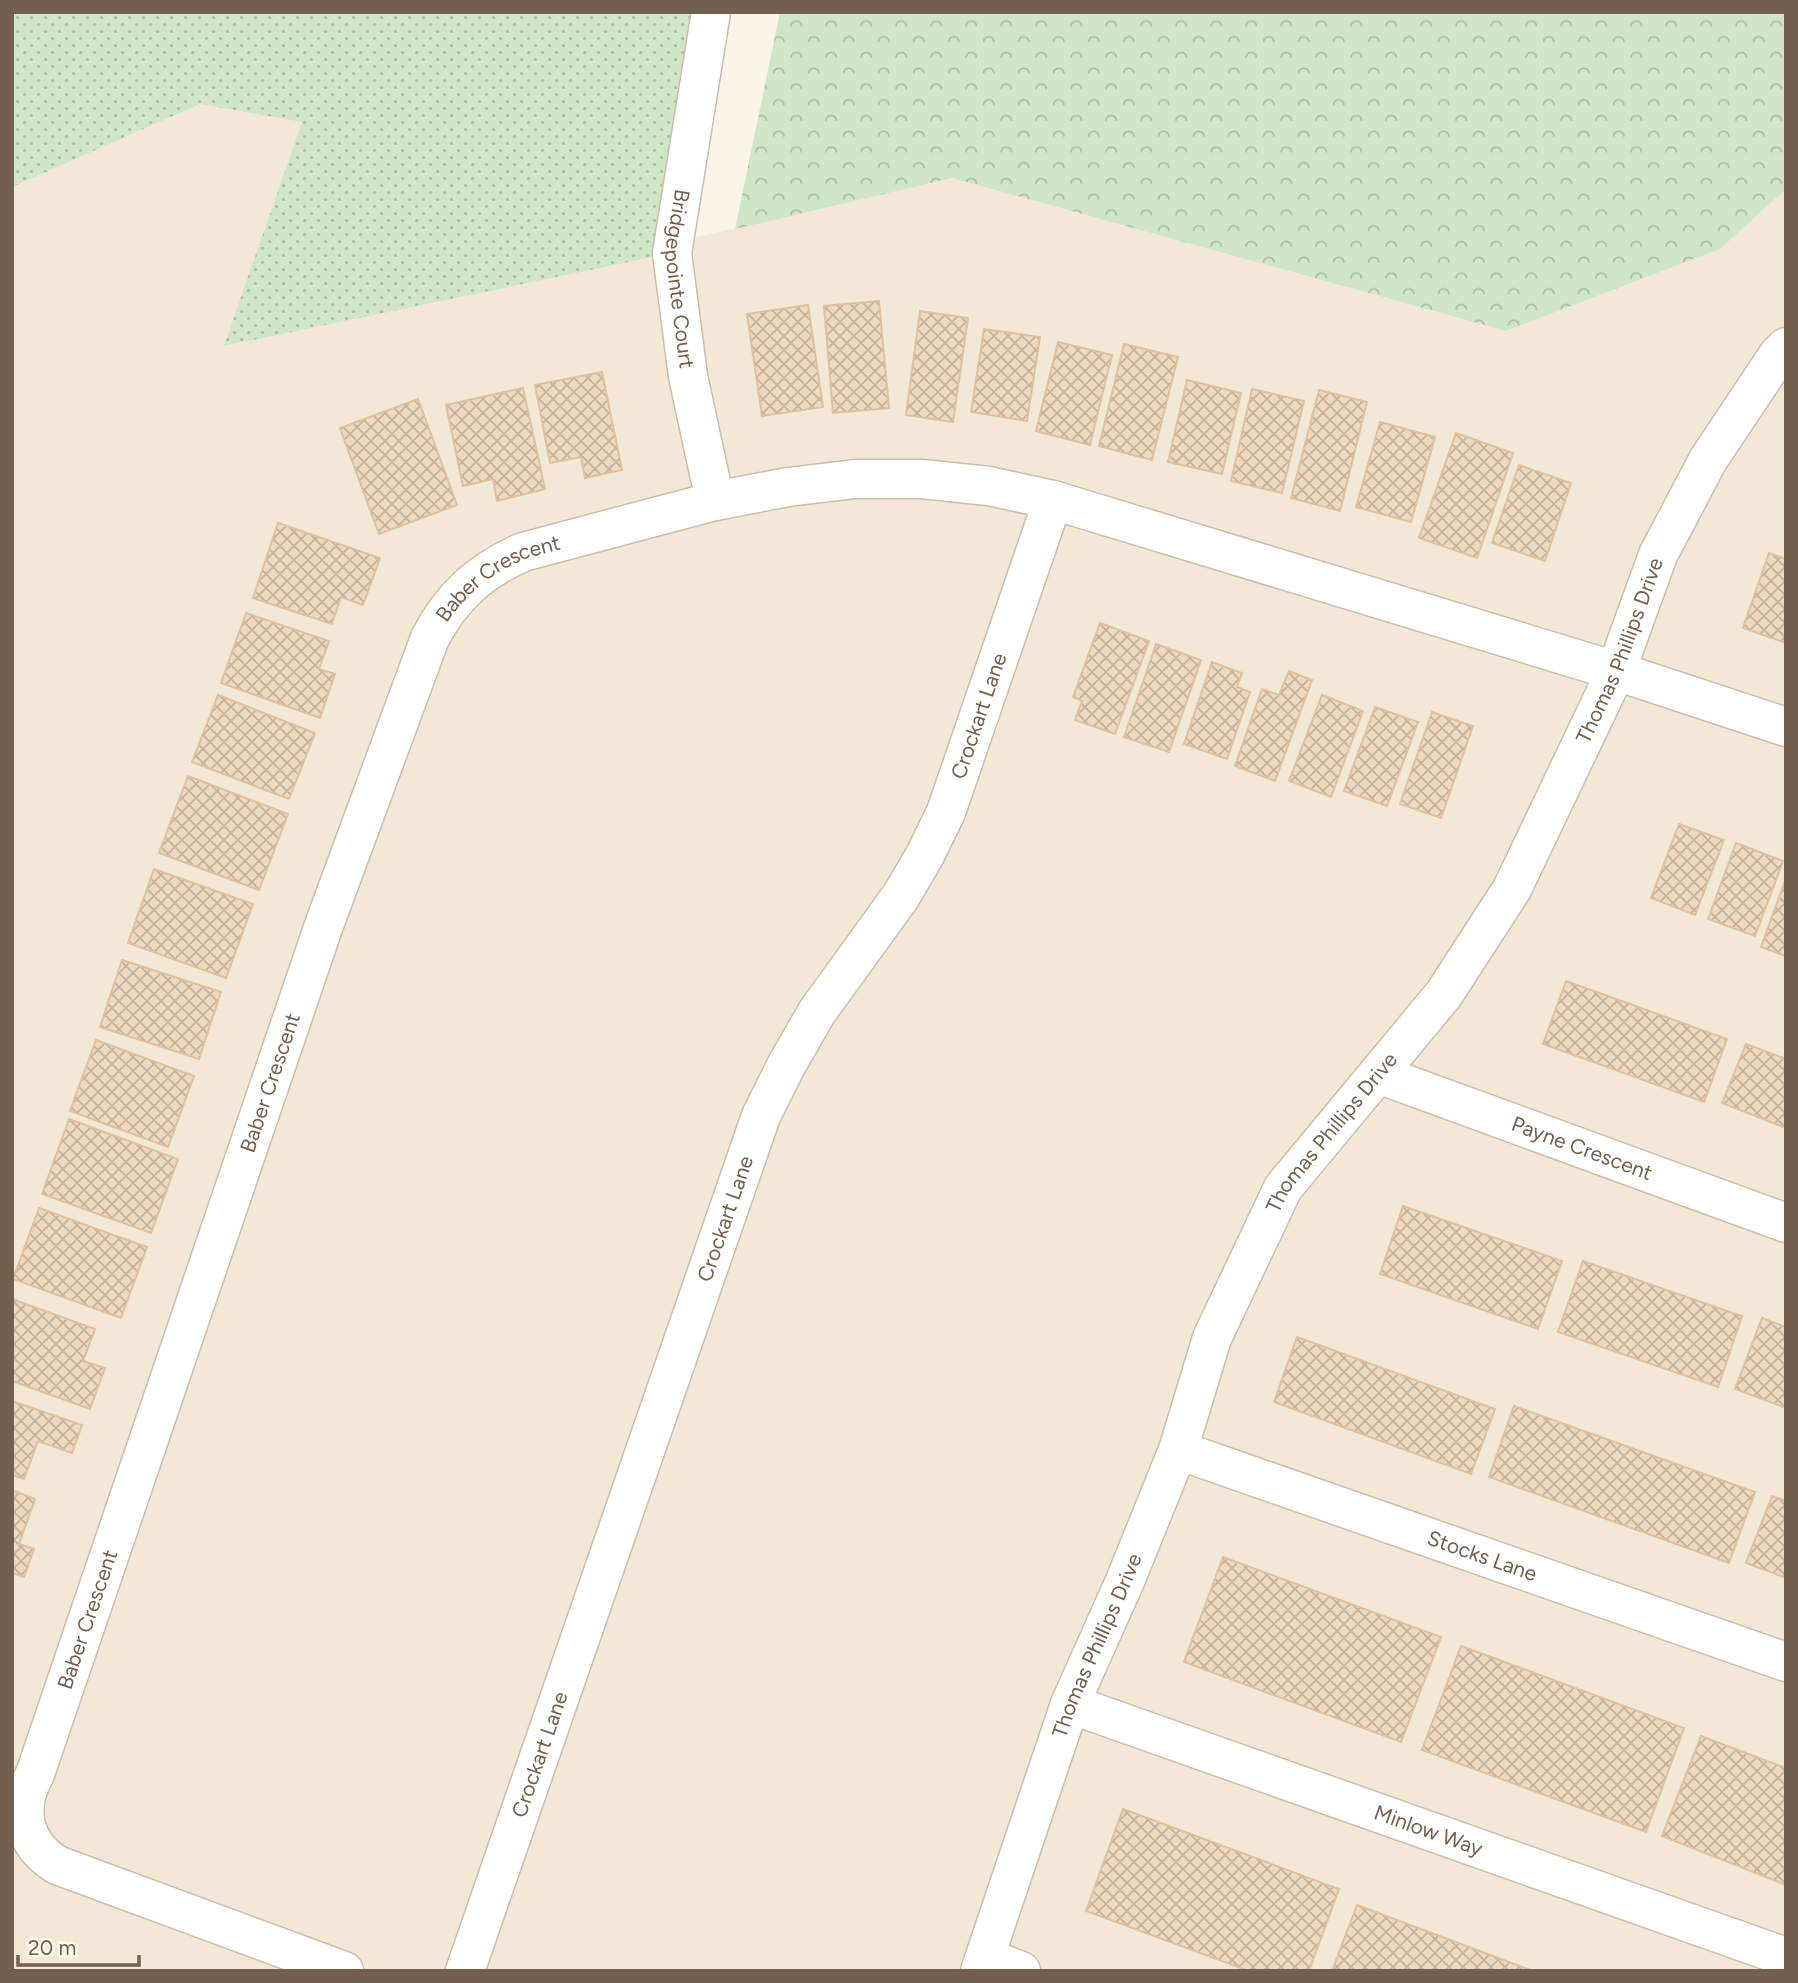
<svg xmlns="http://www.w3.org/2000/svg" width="1798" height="1983" viewBox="0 0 1798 1983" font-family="Figtree,sans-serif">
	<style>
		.residential { fill: #f2e8d5 }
		.grass { fill: url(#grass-dots) }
		.forest { fill: url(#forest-crowns) }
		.building { fill: url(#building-cross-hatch); stroke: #dfc1a2; stroke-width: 2 }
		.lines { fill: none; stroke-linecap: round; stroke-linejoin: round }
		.minor-casing { stroke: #cbbead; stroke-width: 41 }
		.minor { stroke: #fff; stroke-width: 38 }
		.labels { text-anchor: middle; stroke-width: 7; stroke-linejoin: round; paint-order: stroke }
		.street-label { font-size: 21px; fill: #725f4d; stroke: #fef9ec }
	</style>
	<defs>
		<pattern id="grass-dots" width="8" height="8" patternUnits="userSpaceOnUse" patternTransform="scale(1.75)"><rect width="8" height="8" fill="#cfe7c6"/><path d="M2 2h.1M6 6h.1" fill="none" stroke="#acbea3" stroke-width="1.8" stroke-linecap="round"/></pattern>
		<pattern id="forest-crowns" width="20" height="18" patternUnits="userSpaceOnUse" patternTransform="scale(1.75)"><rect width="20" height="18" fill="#cfe7c6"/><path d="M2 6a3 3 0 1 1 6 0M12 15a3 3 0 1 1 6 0" fill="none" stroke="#acbea3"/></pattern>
		<pattern id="building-cross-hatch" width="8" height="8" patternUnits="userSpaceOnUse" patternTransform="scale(1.75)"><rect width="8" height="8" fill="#eed8c0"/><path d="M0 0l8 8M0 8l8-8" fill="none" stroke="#c5b29e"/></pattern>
	</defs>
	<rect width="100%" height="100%" fill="#faf5e6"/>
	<path class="residential" d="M200 104 303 122 225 346 952 178 1506 331 1720 249 1786 189V1971H12V187Z"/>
	<path class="grass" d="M12 12H699L672 253 224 346 302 122 200 104 12 187Z"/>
	<path class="forest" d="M780 12H1786V189L1720 249 1506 331 952 178 735 229Z"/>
	<path class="building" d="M879 301 889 408 833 413 824 306Z
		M808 305 823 407 762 416 747 314Z
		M920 311 968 318 953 422 906 415Z
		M984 329 1040 337 1027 421 971 412Z
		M1058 342 1112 355 1090 445 1036 431Z
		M1124 344 1178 357 1152 460 1099 446Z
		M602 372 622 470 585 478 581 457 550 463 535 385Z
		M1187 380 1241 393 1222 474 1168 462Z
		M523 388 545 489 497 501 493 479 463 486 446 405Z
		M1252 389 1304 401 1282 493 1231 481Z
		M1319 390 1367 402 1340 511 1291 498Z
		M418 399 457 505 379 534 340 428Z
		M1380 422 1435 437 1411 522 1356 507Z
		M1456 433 1513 453 1477 558 1419 538Z
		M1519 465 1571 483 1545 561 1492 543Z
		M278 523 380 558 363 605 341 597 332 624 253 598Z
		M1769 553 1786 559V643L1743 628Z
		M246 613 329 641 319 669 335 674 320 718 221 683Z
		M1100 623 1149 641 1115 734 1075 720 1082 701 1073 697Z
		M1156 644 1201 660 1169 752 1124 737Z
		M1212 662 1242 673 1237 687 1250 692 1227 759 1184 744Z
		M1289 671 1312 680 1275 781 1235 766 1262 689 1279 695Z
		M218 695 315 733 289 799 192 762Z
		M1322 695 1363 711 1331 797 1289 781Z
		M1375 707 1418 722 1387 806 1344 791Z
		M1432 712 1473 726 1441 818 1400 804Z
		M188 776 288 814 259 890 159 853Z
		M1679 824 1724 840 1695 915 1651 898Z
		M1736 843 1783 861 1755 936 1708 919Z
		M154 869 253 904 226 978 128 943Z
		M1786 878V956L1761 947Z
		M122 960 221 992 199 1059 100 1027Z
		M1566 981 1727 1039 1704 1102 1543 1044Z
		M96 1040 194 1076 168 1147 70 1111Z
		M1746 1044 1786 1059V1128L1722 1103Z
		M69 1119 178 1159 151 1233 42 1194Z
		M1403 1206 1562 1261 1538 1329 1380 1274Z
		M39 1208 147 1247 121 1318 13 1279Z
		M1583 1261 1742 1316 1718 1387 1558 1332Z
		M12 1299 95 1329 83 1361 105 1368 90 1409 12 1381Z
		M1762 1318 1786 1327V1408L1735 1389Z
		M1297 1337 1495 1409 1471 1474 1274 1402Z
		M12 1401 82 1425 72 1453 38 1441 24 1479 12 1475Z
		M1514 1406 1755 1492 1729 1563 1489 1477Z
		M12 1490 35 1499 19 1544 34 1549 24 1577 12 1573Z
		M1772 1496 1786 1501V1578L1746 1563Z
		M1223 1557 1441 1637 1401 1742 1184 1662Z
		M1461 1646 1684 1728 1646 1832 1422 1750Z
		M1701 1736 1786 1768V1885L1662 1836Z
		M1123 1809 1339 1889 1309 1971H1249L1086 1911Z
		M1357 1905 1533 1971H1332Z"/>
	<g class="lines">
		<defs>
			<g id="minor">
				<path id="s1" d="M711 12 672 253 688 376 715 501"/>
				<path id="s2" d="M1378 1074 1786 1223"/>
				<path id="s3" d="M1178 1450 1786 1662"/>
				<path id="s4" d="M1070 1704 1786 1957"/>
				<path d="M985 1957 1021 1971"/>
				<path id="s5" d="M344 1971 57 1865C22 1843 16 1808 35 1774L324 925 430 638C452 596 480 571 523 552L715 501 788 487 855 479H922L989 486 1053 500 1616 671 1786 727"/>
				<path id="s6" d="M465 1971 761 1116 787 1064 817 1012 901 896 925 855 946 812 1053 500"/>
				<path id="s7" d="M980 1971 1070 1704 1125 1581 1178 1450 1212 1338 1283 1188 1444 994 1512 889 1616 671 1658 555 1708 460 1778 355 1786 347"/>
			</g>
		</defs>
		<use href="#minor" class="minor-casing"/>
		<use href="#minor" class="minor"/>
	</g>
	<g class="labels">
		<g class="street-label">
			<text dy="7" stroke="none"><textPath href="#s1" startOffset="270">Bridgepointe Court</textPath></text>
			<text dy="7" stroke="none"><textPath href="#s5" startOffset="1708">Baber Crescent</textPath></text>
			<text dy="7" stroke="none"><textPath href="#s7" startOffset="1480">Thomas Phillips Drive</textPath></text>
			<text dy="7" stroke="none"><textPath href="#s6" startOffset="1363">Crockart Lane</textPath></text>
			<text dy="7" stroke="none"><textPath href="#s5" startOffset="1141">Baber Crescent</textPath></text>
			<text dy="7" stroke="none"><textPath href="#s7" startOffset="914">Thomas Phillips Drive</textPath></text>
			<text dy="7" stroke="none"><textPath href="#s2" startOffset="217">Payne Crescent</textPath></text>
			<text dy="7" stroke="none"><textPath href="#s6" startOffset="796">Crockart Lane</textPath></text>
			<text dy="7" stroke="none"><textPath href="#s3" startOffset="322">Stocks Lane</textPath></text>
			<text dy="7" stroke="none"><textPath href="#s5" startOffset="574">Baber Crescent</textPath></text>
			<text dy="7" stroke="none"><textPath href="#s7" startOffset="346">Thomas Phillips Drive</textPath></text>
			<text dy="7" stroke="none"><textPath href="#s6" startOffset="229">Crockart Lane</textPath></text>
			<text dy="7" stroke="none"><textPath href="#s4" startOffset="380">Minlow Way</textPath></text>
		</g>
	</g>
	<rect width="1798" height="1983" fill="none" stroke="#725f4d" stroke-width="28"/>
	<path d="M18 1955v10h121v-10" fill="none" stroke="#725f4d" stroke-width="3.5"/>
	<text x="28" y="1955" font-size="21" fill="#725f4d" stroke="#fef9ec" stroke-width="5" paint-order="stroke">20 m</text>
</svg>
